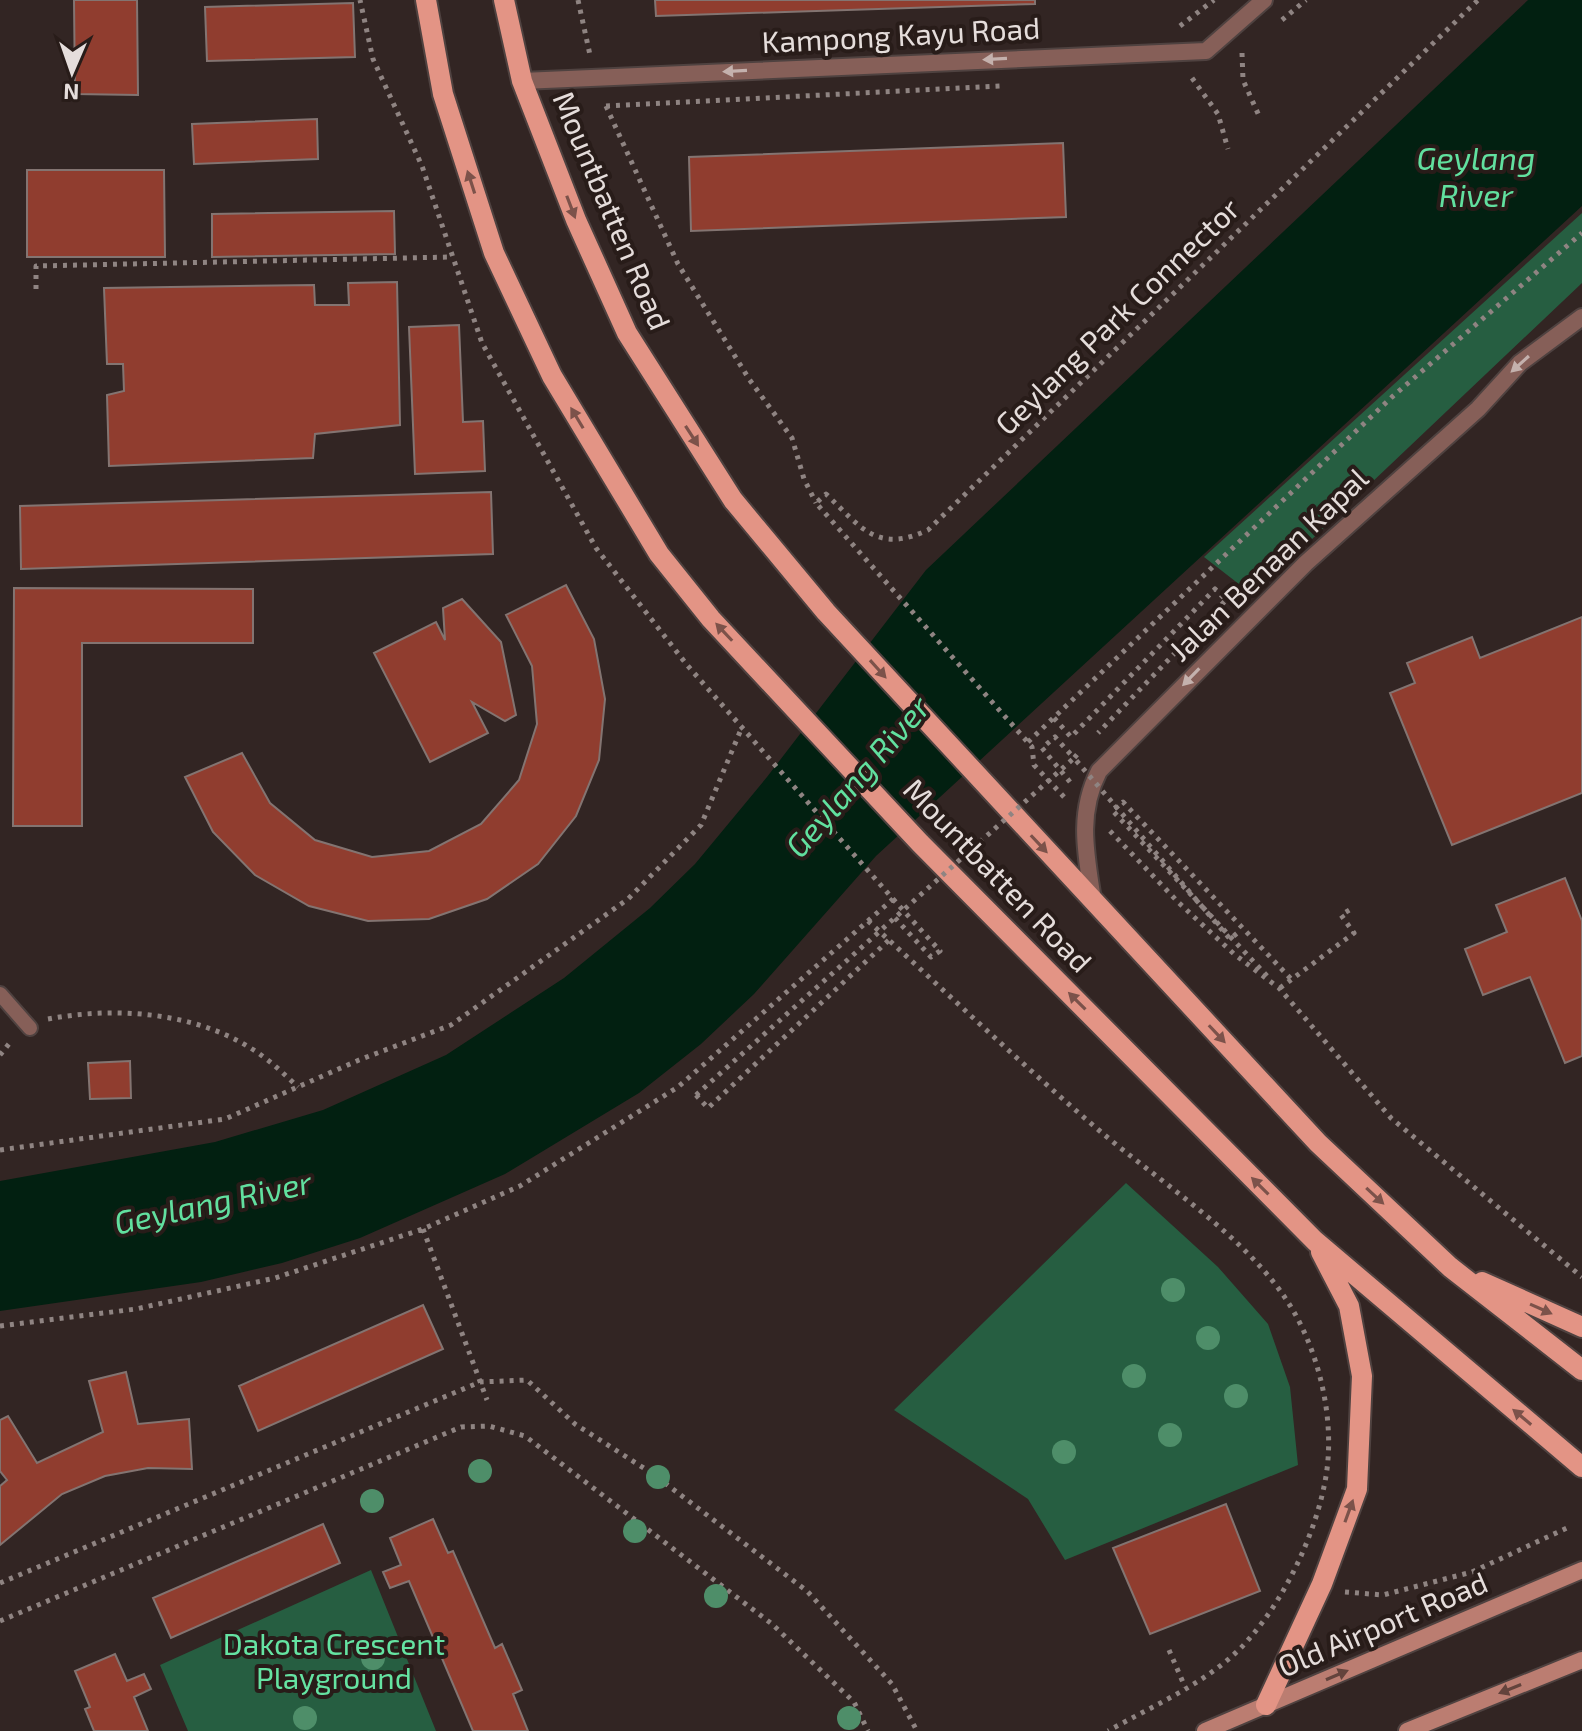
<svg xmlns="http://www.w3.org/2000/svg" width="1582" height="1731" viewBox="0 0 1582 1731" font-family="'Exo 2',sans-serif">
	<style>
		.green { fill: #265e41 }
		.water { fill: #022011 }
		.building { fill: #903d2f; stroke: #837471; stroke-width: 2 }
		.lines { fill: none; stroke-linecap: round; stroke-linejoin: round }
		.lane-casing { stroke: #4f4240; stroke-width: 18 }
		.street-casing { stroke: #4f4240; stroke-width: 20 }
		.secondary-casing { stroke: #4f4240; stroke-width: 20 }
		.primary-casing { stroke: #4f4240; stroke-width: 24 }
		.path { stroke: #8f8482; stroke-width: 5; stroke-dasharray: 4 6; stroke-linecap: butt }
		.lane { stroke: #865f58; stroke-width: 14 }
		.street { stroke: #865f58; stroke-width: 16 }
		.secondary { stroke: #bb7d71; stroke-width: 16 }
		.primary { stroke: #e39485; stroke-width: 20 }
		.path-bridge { stroke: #8f8482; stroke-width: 5; stroke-dasharray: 4 6; stroke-linecap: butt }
		.tree { fill: #4e8e69 }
		.oneway { fill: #c4b1ad }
		.oneway2 { fill: #7c524a }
		.oneway3 { fill: #63433c }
		.labels { text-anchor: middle; stroke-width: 8; stroke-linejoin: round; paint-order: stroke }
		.street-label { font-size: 30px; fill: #e5dddb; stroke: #281c19 }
		.park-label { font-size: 30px; fill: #65e3a2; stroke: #281c19 }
		.water-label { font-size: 32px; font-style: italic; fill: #61e09f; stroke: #281c19 }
	</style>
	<rect width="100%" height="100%" fill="#322523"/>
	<path class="green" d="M1582 213V283L1253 595 1204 557Z
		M1126 1183 1218 1267 1268 1324 1290 1387 1298 1465 1065 1560 1028 1499 894 1410Z
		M371 1570 436 1731H188L160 1665Z"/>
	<path class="water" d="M1528 0H1582V206L876 856 754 994 701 1044 639 1093 505 1174 360 1238 282 1263 201 1282 0 1311V1181L215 1142 323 1110 446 1055 564 978 650 908 695 864 767 777 926 570Z"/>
	<path class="building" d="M74 0H137L138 95 75 94Z
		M655 0H1035V4L656 16Z
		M353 3 355 57 207 61 205 7Z
		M317 119 318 159 194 164 192 124Z
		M1063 143 1066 217 691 231 689 157Z
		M27 170H164L165 257H27Z
		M394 211 395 254 212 257V214Z
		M397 282 400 425 315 434 313 458 109 466 107 395 124 391 123 364H107L104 288 314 285 315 305H349L348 283Z
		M459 325 463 422 483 421 485 471 415 474 409 327Z
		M491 492 493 554 21 569 20 506Z
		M566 585 594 639 605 699 599 760 576 816 538 864 487 899 429 919 368 921 309 906 255 875 213 832 185 777 242 753 270 803 315 840 372 857 429 851 481 824 519 780 537 724 532 666 506 615Z
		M14 588 253 589V643H82V826H13Z
		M462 599 501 642 516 715 505 721 472 702 488 733 430 762 374 653 436 622 445 640 443 608Z
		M1582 617V793L1452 845 1390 693 1415 683 1407 663 1472 637 1480 658Z
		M1565 878 1582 921V1056L1565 1063 1530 977 1483 995 1465 949 1507 932 1496 905Z
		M130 1061 131 1098 90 1099 88 1063Z
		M423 1305 443 1349 258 1431 239 1386Z
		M126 1372 138 1424 189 1419 192 1469 148 1468 105 1476 62 1494 0 1545V1486L7 1480 0 1471V1420L8 1416 37 1463 103 1432 89 1381Z
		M1226 1504 1260 1591 1150 1634 1113 1548Z
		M433 1519 448 1553 453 1551 495 1648 502 1644 522 1690 513 1694 528 1731H473L409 1581 390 1588 383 1572 401 1565 390 1538Z
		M323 1524 340 1563 171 1638 153 1598Z
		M115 1654 127 1681 144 1674 151 1689 134 1697 148 1731H94L85 1709 90 1707 75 1671Z"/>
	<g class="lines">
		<defs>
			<path id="lane" d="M0 994 30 1028"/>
			<path id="street" d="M522 81 1206 51 1264 0
				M1093 900C1086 854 1077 814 1099 771L1306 563 1478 409 1520 363 1582 317"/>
			<path id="secondary" d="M1205 1731 1582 1570
				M1407 1731 1582 1660"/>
			<path id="primary" d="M426 0 443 94 494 253 552 376 659 554 711 619 920 843 1315 1241 1582 1467
				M504 0 522 81 576 220 627 333 733 500 826 612 1318 1143 1450 1267 1582 1370
				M1482 1282 1582 1327
				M1266 1705 1322 1584 1357 1489 1362 1376 1349 1306 1321 1252"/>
		</defs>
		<use href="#lane" class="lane-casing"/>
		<use href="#street" class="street-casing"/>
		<use href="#secondary" class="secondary-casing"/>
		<use href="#primary" class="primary-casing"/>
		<path class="path" d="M578 0 590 55
			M1282 20 1306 0
			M1180 26 1214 0
			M1242 53 1243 80 1260 118
			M1192 78 1218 114 1228 149
			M606 106 1000 86
			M606 106 678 264 749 379 792 438 804 479 816 503
			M36 289V266L451 257
			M1054 718 1071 737 1215 589 1226 600 1098 733
			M1028 742 1392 397 1582 233
			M1070 782 1042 748 1055 737 1074 758 1080 751
			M1064 797 1034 765 1032 747 816 503 826 494C861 527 876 554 928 530L1478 0
			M1110 831 1179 903 1234 954 1279 988 1391 1118 1582 1277
			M893 899 940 951 931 957 895 918
			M868 921C945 991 1021 1064 1101 1132 1158 1180 1238 1232 1281 1292 1317 1341 1336 1416 1326 1476 1317 1531 1286 1597 1249 1639 1214 1680 1154 1705 1108 1731
			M1267 976 1112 810 1123 802 1293 981
			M1280 988 1354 933 1341 915 1351 909
			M48 1019C118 1006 201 1012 261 1055 274 1064 286 1076 298 1087
			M0 1055 12 1040
			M696 1095 708 1108 889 940
			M0 1150 225 1119 359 1060 451 1025 628 899 701 825 742 727
			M423 1229 487 1400
			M0 1326 136 1309 275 1278 423 1229 520 1186 678 1087 893 899 687 665 596 548 482 343 422 166 373 59 360 0
			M0 1583 480 1382 527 1380 575 1424 653 1474 807 1591 892 1684 917 1731
			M1345 1592 1383 1595 1472 1572 1569 1527
			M0 1621 461 1427 489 1426 525 1436 772 1624 854 1702 868 1731
			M1169 1650 1185 1687"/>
		<use href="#lane" class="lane"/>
		<use href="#street" class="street"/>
		<use href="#secondary" class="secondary"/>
		<use href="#primary" class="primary"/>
		<path class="path-bridge" d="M696 1095 1074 758 1230 939 1241 930"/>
	</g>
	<g class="tree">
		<circle cx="1173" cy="1290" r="12"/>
		<circle cx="1208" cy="1338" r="12"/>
		<circle cx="1134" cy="1376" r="12"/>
		<circle cx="1236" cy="1396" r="12"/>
		<circle cx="1170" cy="1435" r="12"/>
		<circle cx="1064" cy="1452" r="12"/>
		<circle cx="480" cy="1471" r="12"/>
		<circle cx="658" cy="1477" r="12"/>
		<circle cx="372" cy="1501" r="12"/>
		<circle cx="635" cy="1531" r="12"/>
		<circle cx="716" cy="1596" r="12"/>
		<circle cx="373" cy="1658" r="12"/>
		<circle cx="305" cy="1718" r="12"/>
		<circle cx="849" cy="1718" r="12"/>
	</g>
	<defs><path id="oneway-solid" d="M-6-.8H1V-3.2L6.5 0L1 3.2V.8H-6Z" transform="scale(2)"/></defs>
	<g class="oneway">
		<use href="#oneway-solid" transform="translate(995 59) rotate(177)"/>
		<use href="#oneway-solid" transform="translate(735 71) rotate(177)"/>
		<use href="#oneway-solid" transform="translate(1520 364) rotate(138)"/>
		<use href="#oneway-solid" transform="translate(1191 677) rotate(134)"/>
	</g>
	<g class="oneway2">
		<use href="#oneway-solid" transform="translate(471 182) rotate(-108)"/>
		<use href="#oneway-solid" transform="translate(571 207) rotate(69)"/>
		<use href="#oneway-solid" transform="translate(577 418) rotate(-121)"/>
		<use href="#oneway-solid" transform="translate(692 436) rotate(57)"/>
		<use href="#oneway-solid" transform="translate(724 632) rotate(-133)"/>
		<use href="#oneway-solid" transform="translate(878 669) rotate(48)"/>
		<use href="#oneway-solid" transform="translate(1039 844) rotate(47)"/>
		<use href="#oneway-solid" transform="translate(1077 1001) rotate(-135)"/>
		<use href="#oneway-solid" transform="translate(1217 1034) rotate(47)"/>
		<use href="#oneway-solid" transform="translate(1260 1186) rotate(-135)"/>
		<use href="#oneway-solid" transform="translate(1375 1196) rotate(43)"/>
		<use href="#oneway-solid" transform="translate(1541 1309) rotate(24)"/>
		<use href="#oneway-solid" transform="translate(1522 1417) rotate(-140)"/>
		<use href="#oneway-solid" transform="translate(1349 1511) rotate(-70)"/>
	</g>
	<g class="oneway3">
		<use href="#oneway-solid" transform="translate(1337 1675) rotate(-23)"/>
		<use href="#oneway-solid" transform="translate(1510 1689) rotate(158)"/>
	</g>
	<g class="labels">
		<g class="street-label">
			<text transform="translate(901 36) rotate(-3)" y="10">Kampong Kayu Road</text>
			<text transform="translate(611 211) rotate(67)" y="10">Mountbatten Road</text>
			<text transform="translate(1118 317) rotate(-44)" y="10">Geylang Park Connector</text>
			<text transform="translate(1269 565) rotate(-44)" y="10">Jalan Benaan Kapal</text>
			<text transform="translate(997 876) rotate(46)" y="10">Mountbatten Road</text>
			<text transform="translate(1383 1625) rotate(-23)" y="10">Old Airport Road</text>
		</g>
		<g class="park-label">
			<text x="334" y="1655">Dakota Crescent<tspan x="334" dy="34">Playground</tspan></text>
		</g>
		<g class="water-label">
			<text x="1476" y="170">Geylang<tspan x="1476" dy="37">River</tspan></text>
			<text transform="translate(858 777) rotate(-49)" y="11">Geylang River</text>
			<text transform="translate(213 1203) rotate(-12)" y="11">Geylang River</text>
		</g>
	</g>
	<g transform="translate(72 72) rotate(182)" stroke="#281c19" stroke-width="6" paint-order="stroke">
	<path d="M0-6L14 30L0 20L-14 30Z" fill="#e5dddb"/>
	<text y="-12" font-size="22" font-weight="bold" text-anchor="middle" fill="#e5dddb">N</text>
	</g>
</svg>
